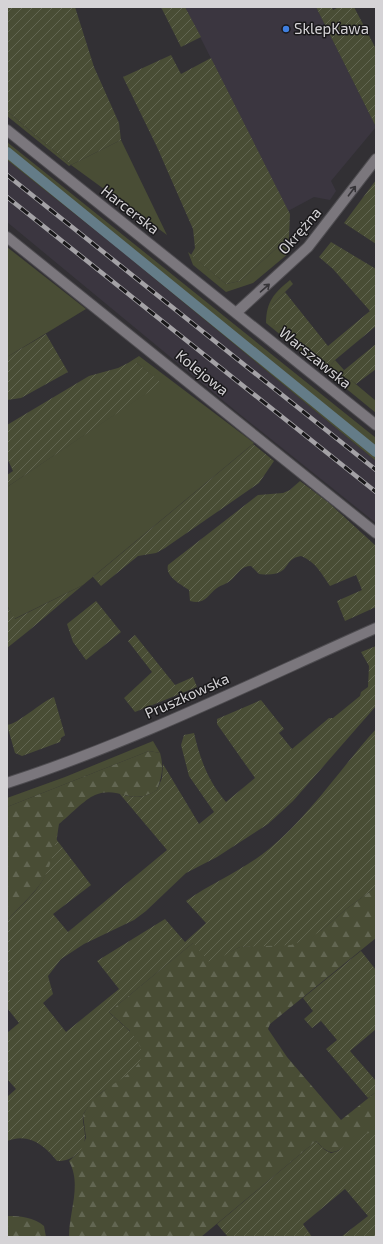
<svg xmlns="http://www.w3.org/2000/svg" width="383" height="1244" viewBox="0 0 383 1244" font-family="'Exo 2',sans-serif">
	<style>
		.built { fill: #3b3640 }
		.grass { fill: #494d35 }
		.forest { fill: url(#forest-firs) }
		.garden { fill: url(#garden-furrows) }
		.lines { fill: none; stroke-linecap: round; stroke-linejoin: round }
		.stream { stroke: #647c88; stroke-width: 10 }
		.street-casing { stroke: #4e4c50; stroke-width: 12 }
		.secondary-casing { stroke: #4e4c50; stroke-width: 12 }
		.street { stroke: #7b777d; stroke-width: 10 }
		.secondary { stroke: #7b777d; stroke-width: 10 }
		.rail-casing { stroke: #a4a2a6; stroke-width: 4.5 }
		.rail { stroke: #19181a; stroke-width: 3; stroke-dasharray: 9; stroke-linecap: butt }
		.oneway { stroke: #363438 }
		.shop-dot { fill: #3f7fe0; stroke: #19181a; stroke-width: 1.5 }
		.labels { text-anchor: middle; stroke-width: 3; stroke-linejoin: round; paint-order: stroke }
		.poi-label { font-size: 15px; fill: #d5d3d6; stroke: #19181a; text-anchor: start }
		.street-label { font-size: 15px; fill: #d5d3d6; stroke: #19181a }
	</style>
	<defs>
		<pattern id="forest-firs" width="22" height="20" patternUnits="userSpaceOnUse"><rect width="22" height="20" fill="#494d35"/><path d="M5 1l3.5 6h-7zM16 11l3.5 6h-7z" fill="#626652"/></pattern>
		<pattern id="garden-furrows" width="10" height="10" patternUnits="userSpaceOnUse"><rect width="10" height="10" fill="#494d35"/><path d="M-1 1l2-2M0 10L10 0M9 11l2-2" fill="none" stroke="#626652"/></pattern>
	</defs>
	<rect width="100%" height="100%" fill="#323034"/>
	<path class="built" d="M185 7H316L376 127 331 181 336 191 330 200 314 197 288 211Z
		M7 160 114 245 376 461V523L237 412 7 222Z"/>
	<path class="grass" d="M7 111 71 165 121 140 167 235 71 165 69 166 7 116Z
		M7 142 376 438V461L114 245 7 160Z
		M289 237V253L253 283 226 292 193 265 188 252 226 284 240 281Z
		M7 247 86 309 7 357Z
		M290 280 293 284 272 305 328 368 335 360 344 370 337 376 351 380 376 401V413L266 323C266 302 274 293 290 280Z
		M139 356 254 443 83 585 14 619 7 605V487L161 383 137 363H128Z
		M153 741 160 753 149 751 7 807V798L65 777Z"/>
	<path class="forest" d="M149 751 160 753C164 767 162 776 157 790 131 807 120 785 95 795 85 799 69 816 59 824 57 836 56 849 52 861 45 885 24 902 7 920V807Z
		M376 887V938L270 1024 268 1029 287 1057 341 1120 376 1092V1133C357 1131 340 1157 328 1151 323 1149 320 1144 316 1141L201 1237H69C69 1211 82 1185 69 1161L78 1153 86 1138 83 1115 92 1100 106 1089 130 1031 109 1012 193 943 230 952 240 947 252 946 321 931 345 910Z
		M7 1216C20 1216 34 1217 44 1226L46 1237H7Z"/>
	<path class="garden" d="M7 7H75L94 67 119 123 121 140 71 165 7 111Z
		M161 7H185L201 37 181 47Z
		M316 7H332L333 10 339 7H354L376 49V127Z
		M171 55 181 74 211 58 290 214 289 237 240 281 226 284 191 255 195 248 193 229 157 147 123 77Z
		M376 180V244L344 223Z
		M331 242 376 269V326L335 360 328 368 269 319 272 305 285 292 328 346 370 311 333 269 319 257Z
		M46 334 68 372 21 398 7 400V357Z
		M376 344V369L356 384 351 380 337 376Z
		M128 363H137L162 383 7 487V475L13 471 7 458V425L89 376 118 368Z
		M253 444 274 461 259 483 165 548 156 553 138 556 101 586 93 577Z
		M300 481 329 503 376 546V607L345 621 337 601 362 590 356 575 330 586C321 573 316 562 301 556 281 559 293 578 259 574L251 566C241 566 238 574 231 580 227 584 221 585 217 588 207 595 206 605 190 601L189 590C181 584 165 577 168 565L258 495 283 493 290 490Z
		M83 585C57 606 33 628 7 648V606L15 619Z
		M96 601 121 632 86 660 73 642 67 624Z
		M135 635 175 685 193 677 197 687 135 712 124 698 152 672 128 641Z
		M376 646V706L293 801 268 824 217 857 186 873 146 911 134 920 84 944 61 959 48 976 53 994 43 1003 66 1032 119 989 97 961 165 919 185 942 206 923 186 901C213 882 244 870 269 849 311 814 340 769 376 729V887L345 910 321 931 305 940 291 945 240 947 210 963 193 943 109 1012C120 1024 145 1039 141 1058 136 1076 98 1088 88 1107 87 1109 84 1112 83 1115 82 1121 85 1129 85 1136 85 1151 71 1162 57 1161 43 1144 29 1133 7 1141V1097L16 1089 7 1079V1033L19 1023 7 1008V920C36 891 49 882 56 839L91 885 53 914 68 932 167 850 119 793C134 799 144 798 157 790L162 778 163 764 199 824 214 812 189 776 181 745 184 735 194 733C200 759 208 781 226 802L255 778 217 724V719L261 700 284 729 279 733 292 749 329 718H333L360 696 361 692 368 687 369 666 361 652Z
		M54 697 65 735 61 738 60 742 22 756 15 753 7 725C18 724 41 702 54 697Z
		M361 951 376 970V1029L350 1051 376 1081V1092L368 1098 326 1049 337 1040 321 1021 312 1028 304 1019 313 1011 303 998Z
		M369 1133H376V1237H341L368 1216 345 1189 303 1224 312 1237H228L217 1224 316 1141 325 1150 331 1153 338 1151 357 1137Z"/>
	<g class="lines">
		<path class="stream" d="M7 152 376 452"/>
		<defs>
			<path id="street" d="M7 130 376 425
				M7 237 376 533
				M236 313 308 247 376 159"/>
			<path id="secondary" d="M7 783C134 742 254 682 376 628"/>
		</defs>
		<use href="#street" class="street-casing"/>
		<use href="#secondary" class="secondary-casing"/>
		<use href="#street" class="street"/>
		<use href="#secondary" class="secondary"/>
		<defs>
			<path id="rail" d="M7 175 376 470
				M7 197 376 492"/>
		</defs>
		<use href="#rail" class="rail-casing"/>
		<use href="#rail" class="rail"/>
	</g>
	<defs><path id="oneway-shaft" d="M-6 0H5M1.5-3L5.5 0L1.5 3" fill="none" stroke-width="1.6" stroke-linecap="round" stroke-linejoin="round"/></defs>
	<g class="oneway">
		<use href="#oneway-shaft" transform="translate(352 191) rotate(-53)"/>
		<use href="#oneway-shaft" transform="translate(265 288) rotate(-41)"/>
	</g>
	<circle class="shop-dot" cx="286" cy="29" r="4"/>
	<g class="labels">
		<g class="poi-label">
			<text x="294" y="34">SklepKawa</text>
		</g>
		<g class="street-label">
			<text transform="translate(130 210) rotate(38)" y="5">Harcerska</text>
			<text transform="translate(300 231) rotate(-49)" y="5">Okrężna</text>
			<text transform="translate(315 358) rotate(39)" y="5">Warszawska</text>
			<text transform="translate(202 373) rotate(39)" y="5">Kolejowa</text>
			<text transform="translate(187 696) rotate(-24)" y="5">Pruszkowska</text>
		</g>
	</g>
	<rect width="383" height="1244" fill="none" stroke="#d5d3d6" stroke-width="16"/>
</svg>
